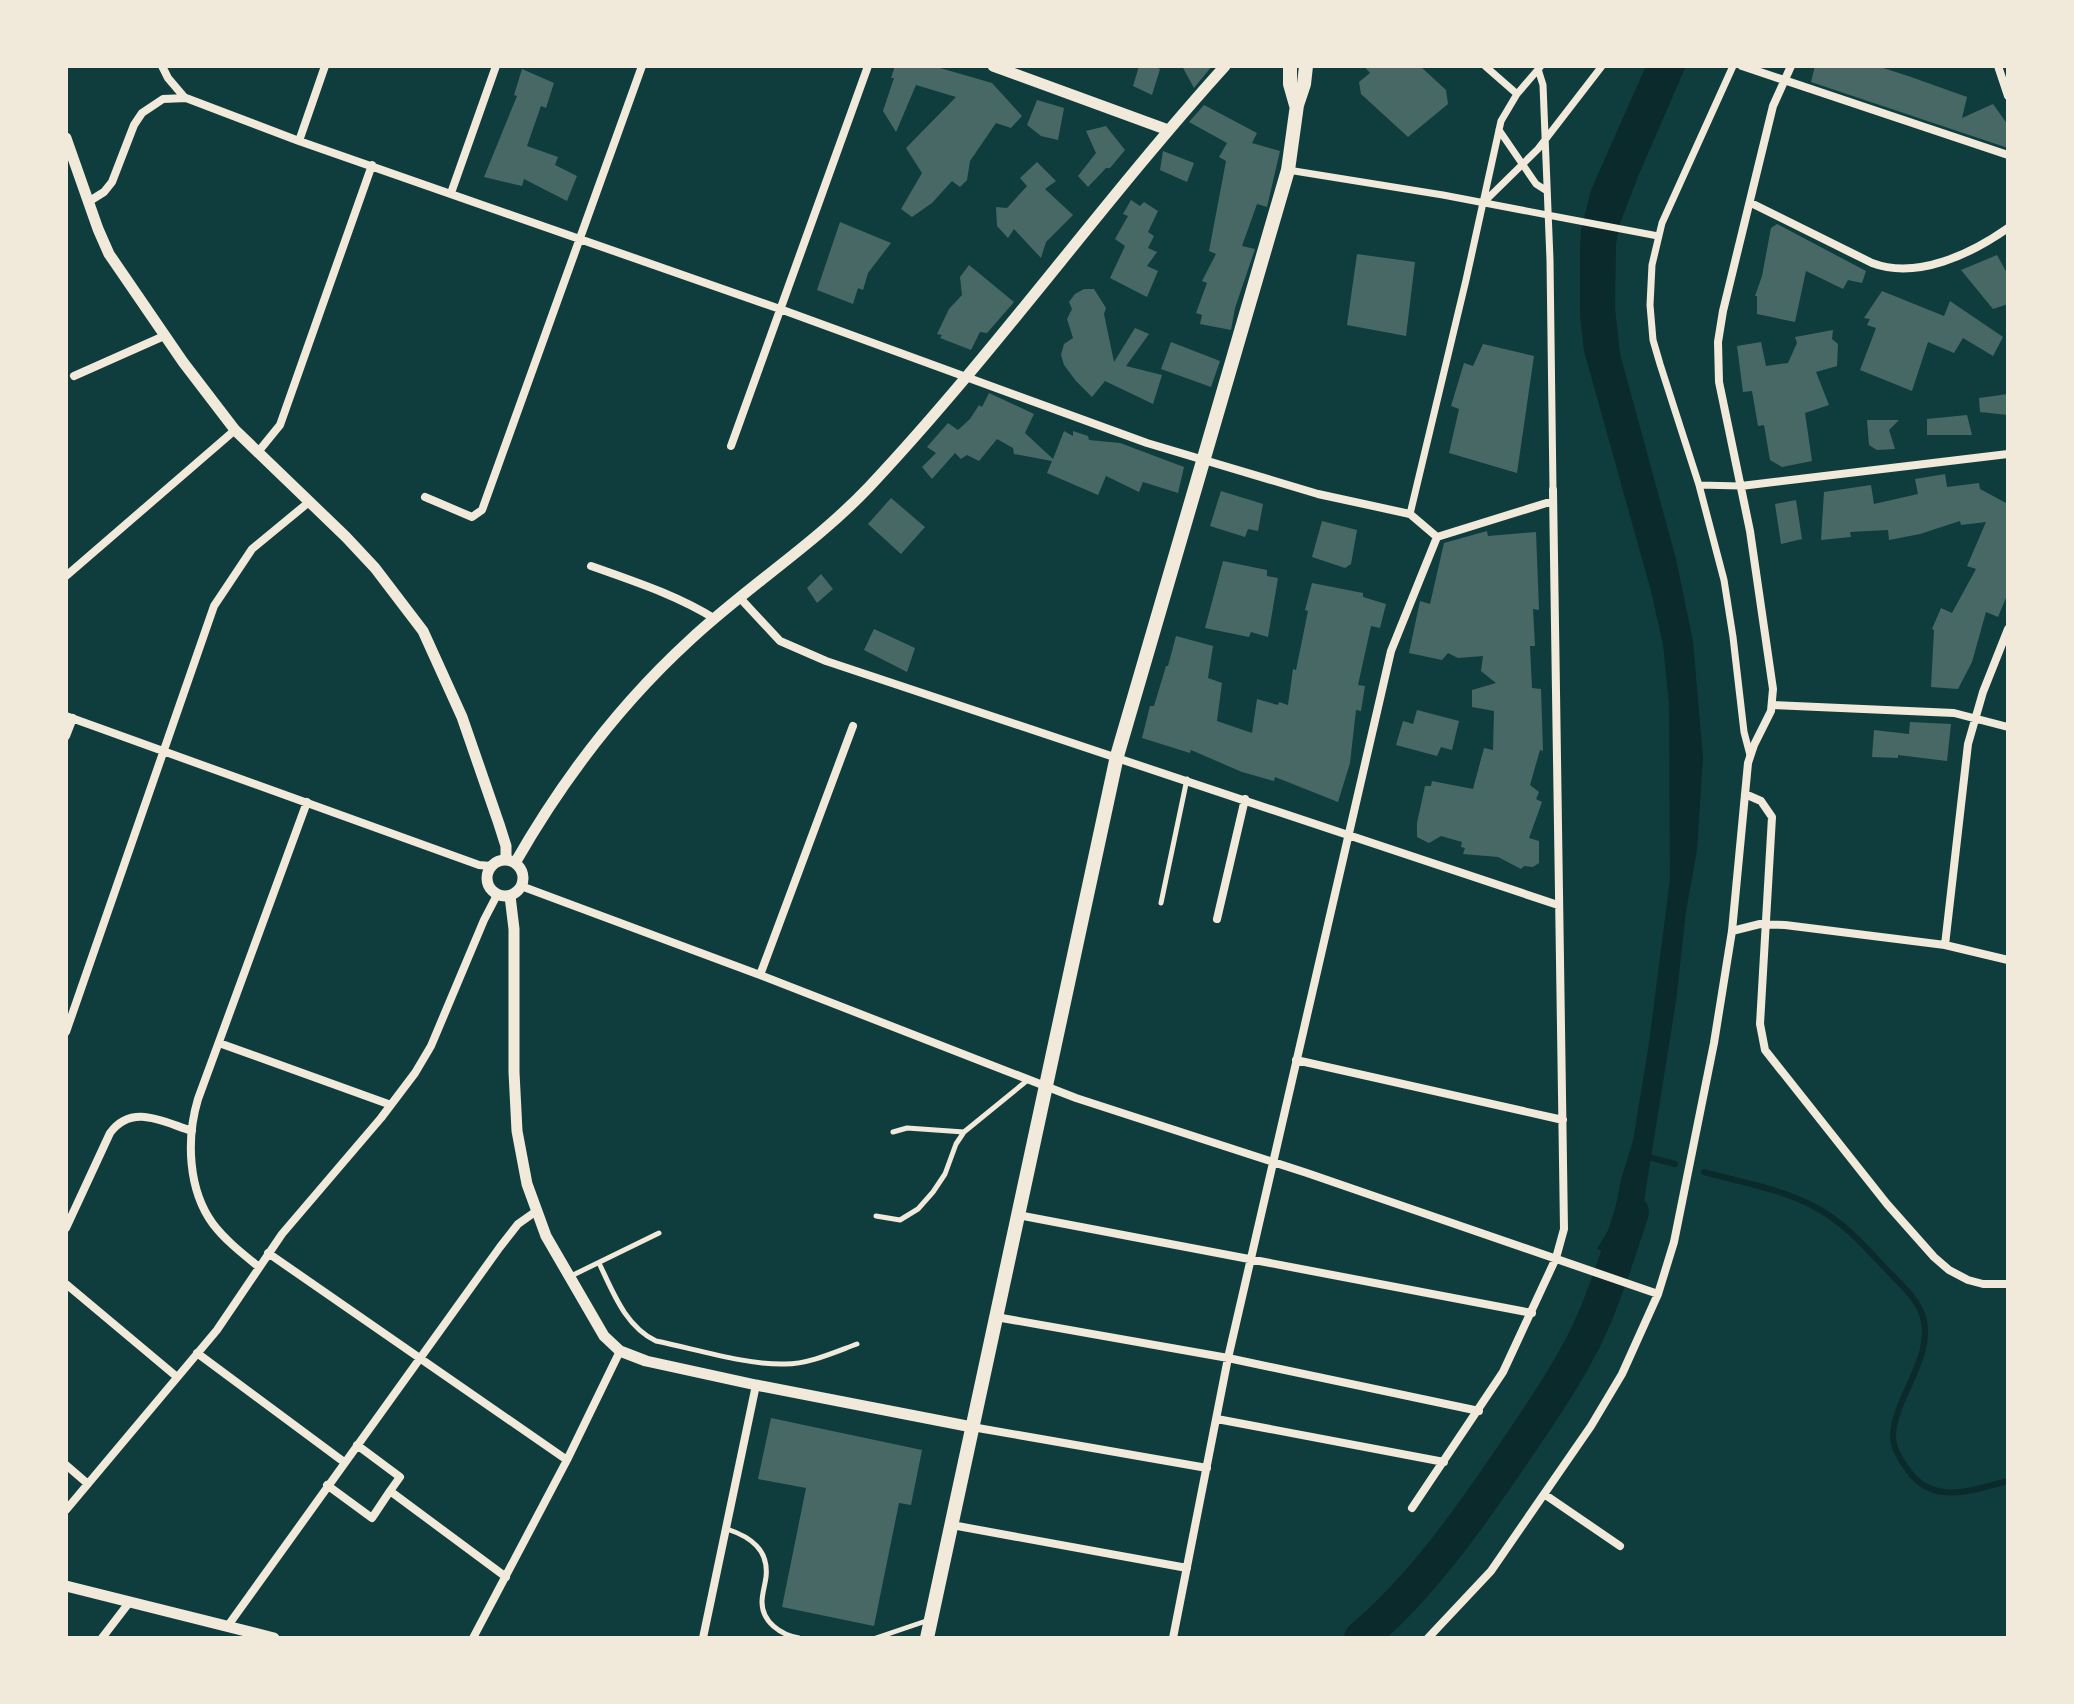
<svg xmlns="http://www.w3.org/2000/svg" width="2074" height="1704" viewBox="0 0 2074 1704" font-family="'PT Sans',sans-serif">
	<style>
		.water { fill: #0a2a2b }
		.lines { fill: none; stroke-linecap: round; stroke-linejoin: round }
		.stream { stroke: #0a2a2b; stroke-width: 6 }
		.river { stroke: #0a2a2b; stroke-width: 34 }
		.building { fill: #486865 }
		.service { stroke: #f1e9da; stroke-width: 5 }
		.pedestrian { stroke: #f1e9da; stroke-width: 7 }
		.minor { stroke: #f1e9da; stroke-width: 8 }
		.tertiary { stroke: #f1e9da; stroke-width: 11 }
		.primary { stroke: #f1e9da; stroke-width: 14 }
	</style>
	<rect width="100%" height="100%" fill="#0f3d3e"/>
	<path class="water" d="M1646 66H1686L1639 174 1619 226 1616 244 1615 308 1620 354 1676 559 1693 641 1703 758 1697 850 1686 911 1676 1001 1643 1207 1628 1258 1597 1249 1612 1224 1622 1176 1633 1141 1649 1043 1670 879 1669 705 1663 644 1651 591 1584 351 1580 315V248L1581 230 1591 190Z"/>
	<g class="lines">
		<path class="stream" d="M1644 1156 1675 1164
			M1704 1172C1740 1182 1782 1189 1815 1207 1844 1222 1866 1248 1888 1271 1900 1284 1916 1297 1922 1314 1937 1355 1893 1398 1893 1437 1893 1448 1902 1462 1908 1470 1933 1506 1972 1490 2008 1481"/>
		<path class="river" d="M1361 1638C1424 1585 1474 1512 1520 1444 1545 1407 1571 1369 1590 1328 1607 1291 1619 1251 1632 1212"/>
	</g>
	<path class="building" d="M895 66H933L992 83 1022 116 1011 128 996 123 970 161 967 180 960 187 952 181 932 203 912 217 901 209 922 173 906 148 956 97 916 85 896 132 883 111 894 78H891Z
		M1139 66H1153L1160 69 1152 95 1133 86Z
		M1182 66H1212L1194 88Z
		M1364 66H1420L1446 90 1448 104 1408 137 1361 94 1359 82 1370 73Z
		M1815 66H1877L1911 77 1967 97 1962 118 1993 104 2008 125V148L1811 82Z
		M522 69 554 83 546 108 541 106 527 146 558 157 555 165 577 176 567 201 524 179 522 186 484 177 517 96 514 95Z
		M1037 100 1064 108 1058 140 1041 136 1027 125Z
		M1204 105 1257 133 1252 143 1280 151 1267 207 1257 204 1242 246 1255 249 1235 308 1231 330 1200 324 1202 315 1196 313 1207 283 1202 281 1216 254 1209 251 1226 161 1219 157 1227 143 1189 122Z
		M1106 126 1125 150 1110 168H1106L1088 187 1078 176 1096 153 1086 131Z
		M1163 151 1194 163 1187 182 1160 170Z
		M1037 162 1056 181 1045 189 1073 215 1046 242 1041 258 1014 229 1008 238 997 226 996 207 1007 208 1027 186 1020 178Z
		M1131 200 1140 206 1144 202 1158 211 1148 232 1154 236 1148 248 1157 252 1147 266 1158 271 1147 297 1110 278 1125 246 1115 239 1128 216 1123 214Z
		M840 222 891 243 868 273 863 290 858 288 853 304 817 290Z
		M1777 224 1866 271 1862 283 1848 280 1843 289 1806 271 1795 322 1757 314V296H1755L1762 276 1771 228Z
		M1357 254 1415 262 1406 336 1347 325Z
		M1997 255 2008 275V304L1993 309 1961 270Z
		M969 265 1014 302 987 333 980 332 971 350 940 338 942 335 937 334 949 309 962 295 960 277Z
		M1084 289H1094L1106 308 1104 314 1114 362 1135 328 1149 334 1126 366 1162 375 1153 404 1105 381 1092 397 1076 381 1064 365 1061 355 1064 344 1073 338 1067 319 1072 309 1069 302 1075 294Z
		M1882 291 1944 316 1950 301 2003 337 1993 356 1963 338 1954 353 1928 342 1912 391 1860 370 1876 328 1867 325 1870 319 1864 318Z
		M1833 330 1832 339 1838 344 1837 366 1816 372 1829 405 1805 413 1812 461 1782 467 1770 460 1764 425 1758 426 1752 391 1743 392 1737 346 1761 342 1766 366 1788 363 1797 343 1795 337Z
		M1171 342 1220 361 1211 387 1161 369Z
		M1483 344 1534 356 1517 473 1449 453 1459 409 1451 406 1464 363 1473 366Z
		M989 393 1034 414 1025 433 1053 459 1064 431 1073 436V431L1088 436 1089 440 1120 443 1184 467 1178 493 1143 482 1139 492 1106 476 1098 495 1047 473 1052 461 1014 454 1013 448 997 439 979 461 967 455 961 459 955 453 932 479 922 467 936 453 927 447 948 423 958 430 970 419 979 405 982 407Z
		M2008 394V415L1980 412 1979 398Z
		M1967 415 1972 435H1927V419Z
		M1867 420H1899L1889 430 1895 449 1877 450 1869 445Z
		M1945 474 1947 487 1979 483 1980 489 2008 504V593L1998 617 1986 612 1972 662 1958 689 1931 687 1934 630 1932 629 1941 608 1952 613 1976 569 1967 566 1986 522 1961 525 1960 521 1920 534 1889 540 1888 530 1850 532 1851 537 1821 540 1824 492 1871 485 1874 504 1918 494 1915 479Z
		M1221 491 1263 504 1258 531 1248 529 1245 537 1210 526Z
		M891 498 925 527 901 554 868 524Z
		M1796 500 1802 539 1781 544 1775 504Z
		M1322 521 1357 530 1351 564 1345 568 1312 557Z
		M1487 531 1488 536 1536 532 1539 610 1533 609 1535 646H1530L1532 688 1541 689 1543 751 1540 750 1530 785 1539 792 1536 799 1542 802 1529 838 1539 841V863L1533 867 1524 866 1521 869 1498 857 1463 854 1465 848 1461 847 1462 842 1441 836 1429 843 1417 837V823L1425 786H1431L1432 781 1473 789 1484 748 1493 750 1494 711 1472 707V690L1496 683 1481 671 1483 656 1458 658 1448 653 1442 660 1409 653 1420 601 1430 604 1444 543Z
		M1223 561 1267 570V576L1278 578 1268 637 1251 632 1249 637 1205 628Z
		M821 574 833 589 817 603 807 588Z
		M1312 583 1363 593V597L1386 604 1380 628 1371 626 1358 685 1365 686 1361 711 1356 710 1350 763 1338 802 1275 777 1274 781 1242 772 1191 750 1190 753 1142 738 1150 706H1154L1166 666H1168L1176 636 1213 646 1208 678 1222 683 1217 721 1252 733 1257 699 1278 705 1279 702 1288 705 1293 669 1296 670 1308 611 1305 610Z
		M874 629 915 648 907 672 864 650Z
		M1417 710 1459 721 1452 750 1441 747 1437 756 1396 745 1403 721 1413 724Z
		M1910 722 1951 724 1947 761 1898 755V758L1872 757 1874 730 1909 734Z
		M771 1418 922 1450 911 1505 899 1503 874 1626 782 1607 806 1488 758 1479Z"/>
	<g class="lines">
		<path class="service" d="M1161 903 1187 779
			M893 1132 907 1128 964 1132
			M876 1216 900 1220 918 1209 933 1192 945 1174 956 1144 964 1132 1029 1079
			M599 1263C613 1292 625 1326 656 1341 696 1349 745 1365 785 1364 809 1364 835 1352 857 1344
			M569 1277 659 1233
			M727 1529C751 1537 769 1550 766 1577 765 1585 762 1594 762 1602 762 1622 781 1635 799 1638
			M876 1638 929 1620"/>
		<path class="pedestrian" d="M1485 66 1517 94
			M1733 66 1662 223 1652 265 1650 305 1653 340 1660 364 1699 485 1724 580 1733 637 1744 732 1750 755
			M1538 69 1543 85 1550 260 1553 490
			M1499 130 1536 184 1547 191
			M1288 170 1443 195 1658 236
			M1483 203 1538 149 1602 66
			M1699 485 1741 486
			M1410 514 1466 280 1501 121 1517 94 1541 66"/>
		<path class="minor" d="M162 66 168 78 185 98
			M1742 66 2008 155
			M1998 66 2008 96
			M299 141 325 66
			M451 193 496 66
			M88 202 104 192 112 182 134 125 142 113 163 99 186 98 299 141 780 309 1147 443 1318 494 1410 514 1437 537 1553 501
			M1751 203 1872 263C1917 280 1971 254 2008 228
			M74 376 164 336
			M731 446 868 66
			M258 452 280 425 372 165
			M1741 486 2008 454
			M425 497 472 517 482 510 642 66
			M591 566C633 581 677 595 715 619
			M66 576 235 430
			M740 598 780 641 826 661 1558 905
			M1772 705 1954 713 2008 727
			M66 716 479 865 491 866
			M66 736 73 718
			M1745 794 1761 801 1772 817 1760 1024 1765 1050 1887 1204 1934 1257 1949 1270 1968 1280 1983 1284H2008
			M521 886 760 975 1076 1098 1307 1173 1658 1294
			M1217 919 1245 799
			M1732 931 1760 924 1785 925 1945 945 2008 960
			M1945 945 1968 744 1983 692 2008 629
			M760 975 853 726
			M66 1032 214 606 252 549 309 502
			M219 1043 391 1105
			M1296 1060 1563 1120
			M1018 1215 1532 1313
			M66 1228 110 1133C132 1103 163 1122 192 1131
			M268 1253 567 1460
			M259 1267C243 1254 226 1241 213 1224 188 1190 186 1139 198 1099L307 802
			M66 1284 177 1377
			M996 1317 1228 1358 1479 1411
			M197 1353 344 1462
			M1217 1419 1444 1462
			M972 1427 1207 1468
			M357 1445 400 1477 390 1491 506 1577
			M66 1465 88 1484
			M327 1485 372 1518 390 1491
			M1544 1494 1620 1546
			M1412 1508 1503 1372 1556 1258 1564 1229 1553 490
			M66 1510 217 1330 282 1234 381 1118 415 1073 431 1046 484 920 497 895
			M952 1525 1187 1568
			M227 1627 500 1247 518 1224 535 1212
			M102 1638 128 1604
			M473 1638 567 1460 620 1351
			M703 1638 756 1385
			M1173 1638 1228 1358 1391 651 1437 537
			M1428 1638 1491 1571 1591 1426 1622 1374 1658 1294 1674 1242 1714 1043 1732 931 1748 763 1754 745 1771 711 1773 689 1750 531 1719 382 1718 342 1723 311 1773 106 1791 66"/>
		<path class="tertiary" d="M993 66 1168 130
			M66 138 98 229 109 254 183 362 235 430 346 537 375 568 423 631 462 717 499 824 506 846V860
			M487 878a18 18 0 1 1 36 0a18 18 0 1 1-36 0Z
			M515 863C563 779 619 705 690 640 748 586 815 544 869 487 995 353 1102 202 1225 66
			M510 896 514 929V1072L517 1131 527 1184 546 1236 604 1336 620 1351 646 1361 756 1385 972 1427
			M66 1586 274 1638"/>
		<path class="primary" d="M1290 66V84L1296 105
			M927 1638 1117 756 1288 170 1297 105 1304 84 1306 66"/>
	</g>
	<rect width="2074" height="1704" fill="none" stroke="#f1e9da" stroke-width="136"/>
</svg>
